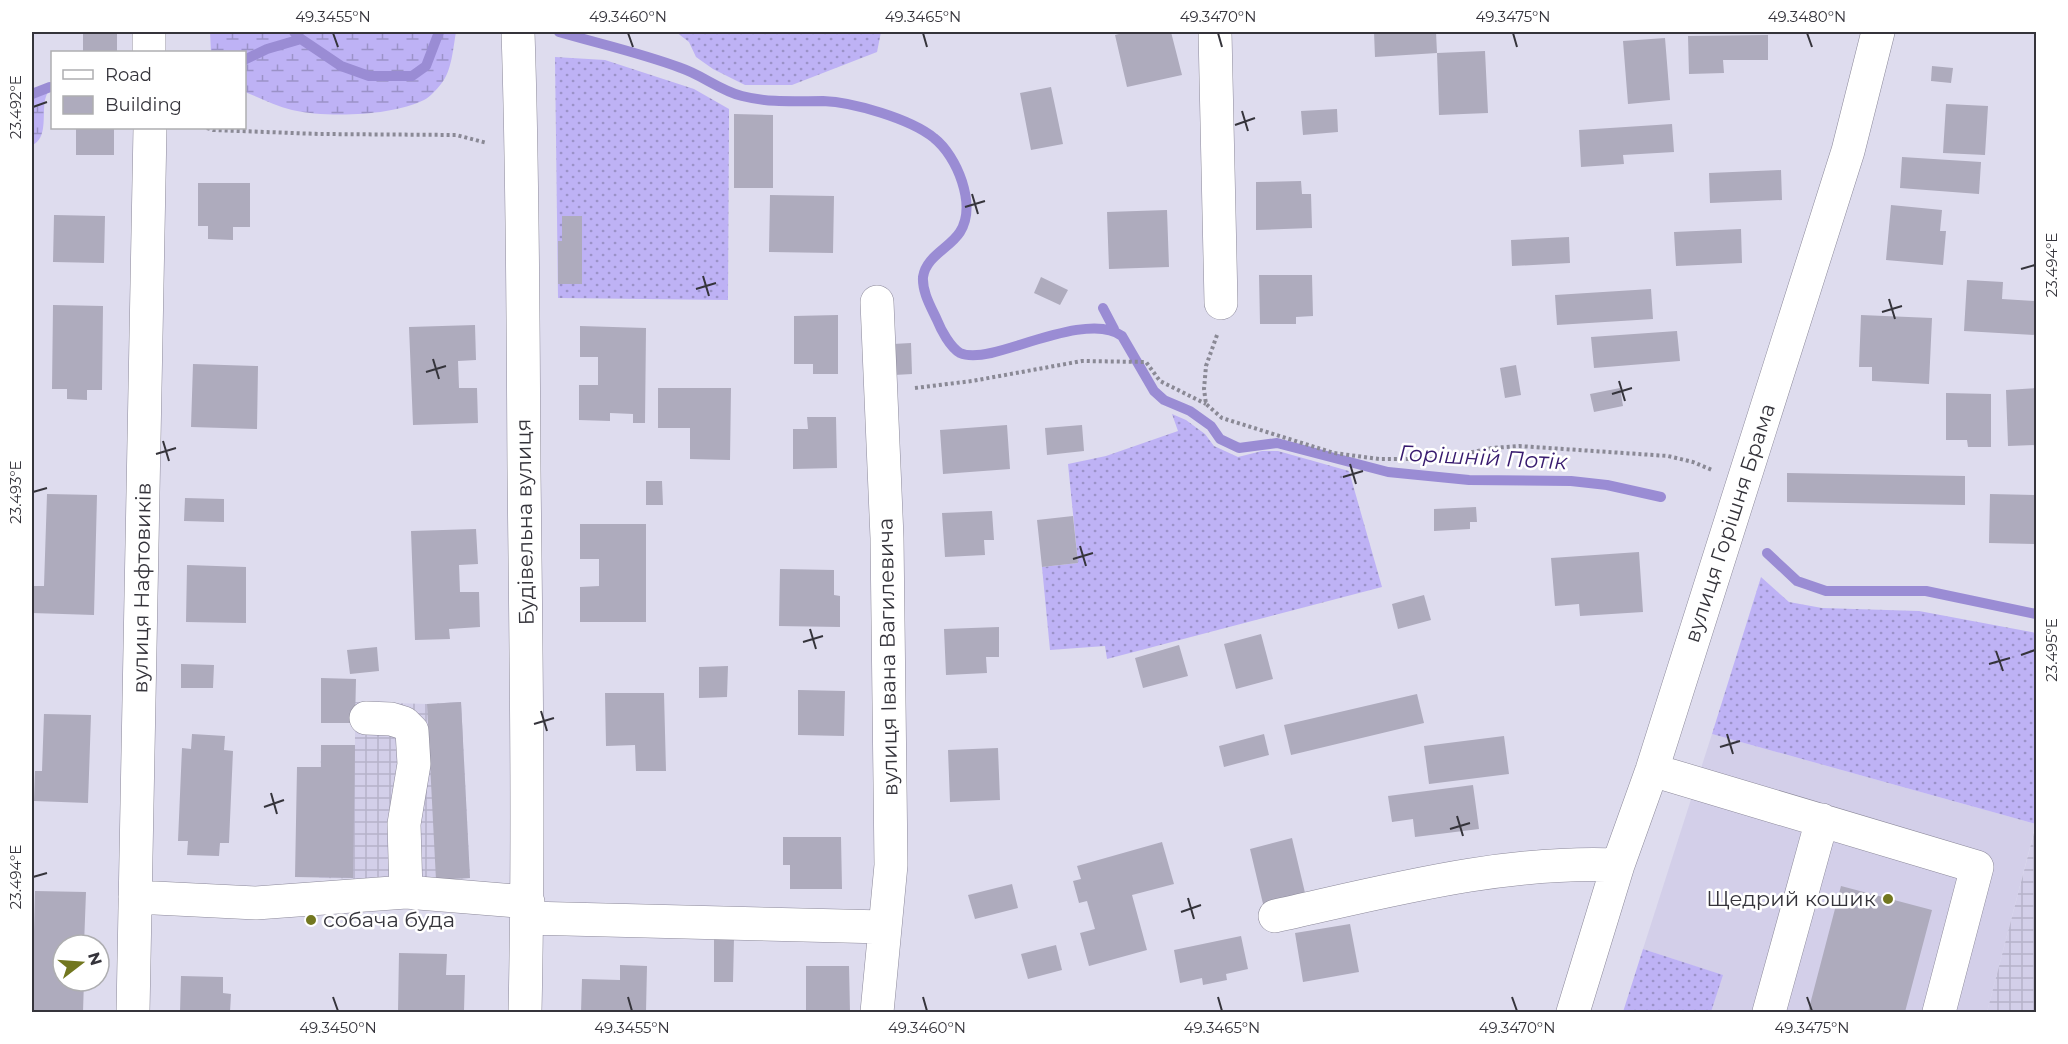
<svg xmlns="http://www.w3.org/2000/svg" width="2068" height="1044" viewBox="0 0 2068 1044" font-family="Montserrat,sans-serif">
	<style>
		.built { fill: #d3cfe9 }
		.industrial { fill: url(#industrial-grid) }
		.grass { fill: url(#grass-dots) }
		.wetland { fill: url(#wetland-marsh) }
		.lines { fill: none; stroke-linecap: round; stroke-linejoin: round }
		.stream { stroke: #9a8cd4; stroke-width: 10 }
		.building { fill: #aeabbd }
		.minor-casing { stroke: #8c899a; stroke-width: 34 }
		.path { stroke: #8a8995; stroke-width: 4; stroke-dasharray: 3 3; stroke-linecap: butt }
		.minor { stroke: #fff; stroke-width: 33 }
		.ticks { fill: none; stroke: #35343b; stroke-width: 2 }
		.poi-dot { fill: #72771f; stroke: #fff; stroke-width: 2 }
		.labels { text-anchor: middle; stroke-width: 5; stroke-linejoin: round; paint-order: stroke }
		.street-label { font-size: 21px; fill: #35343b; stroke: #fff }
		.poi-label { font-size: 21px; fill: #35343b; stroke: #fff; text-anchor: end }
		.water-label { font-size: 22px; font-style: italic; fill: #371a6e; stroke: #fff }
		.neatline { fill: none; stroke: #35343b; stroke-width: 2 }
		.ticks-label { font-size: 15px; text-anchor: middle; fill: #35343b }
	</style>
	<defs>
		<pattern id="industrial-grid" width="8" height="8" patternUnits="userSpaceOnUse" patternTransform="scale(1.5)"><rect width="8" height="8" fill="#d3cfe9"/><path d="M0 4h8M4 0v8" fill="none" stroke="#b6b2c9"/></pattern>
		<pattern id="grass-dots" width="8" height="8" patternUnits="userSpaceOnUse" patternTransform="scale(1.5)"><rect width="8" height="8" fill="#beb2f5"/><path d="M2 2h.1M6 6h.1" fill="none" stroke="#9b92c8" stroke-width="1.8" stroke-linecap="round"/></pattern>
		<pattern id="wetland-marsh" width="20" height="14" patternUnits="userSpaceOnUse" patternTransform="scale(1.5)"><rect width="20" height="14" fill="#beb2f5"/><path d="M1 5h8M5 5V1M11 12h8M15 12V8" fill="none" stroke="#9b92c8"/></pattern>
	</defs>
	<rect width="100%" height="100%" fill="#dedcee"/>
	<path class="built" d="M1712 734 2036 824 1987 1012H1711L1722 975 1643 949Z"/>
	<path class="industrial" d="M321 701 427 704 461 702 470 878 436 880 319 878 321 745H355V723H321Z
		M2036 825V1012H1987Z"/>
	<path class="grass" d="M676 32H881L877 52 792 85H745L713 69 696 57 689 42Z
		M555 57 605 60 694 89 729 109 728 300 558 298Z
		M1172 414 1186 420 1205 434 1214 446 1238 457 1262 451H1278L1349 471 1382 587 1107 659 1105 646 1050 650 1042 567 1078 563 1068 464 1106 456 1178 431Z
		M1761 577 1789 602 1822 608 1919 611 2036 633V824L1712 734Z
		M1643 949 1723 975 1711 1012H1623Z"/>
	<path class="wetland" d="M210 32H456C453 48 452 71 441 84 437 89 430 97 424 100 392 116 327 118 292 110 276 106 260 98 245 92L244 52H211Z
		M50 87C48 91 46 96 45 100 42 114 48 139 32 145V94Z"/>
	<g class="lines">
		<path class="stream" d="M294 32 301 39 341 66 369 76H412L426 66 439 32
			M559 32C600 44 641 53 681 68 702 75 721 91 742 96 769 103 796 101 823 101 853 102 911 119 934 138 957 156 977 205 960 232 950 248 926 256 923 277 922 292 931 307 937 320 941 330 950 347 960 353 969 357 982 355 991 353 1024 346 1094 314 1122 336L1154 391 1164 400 1190 411 1211 426 1220 439 1239 448 1277 443 1388 472 1469 480 1571 481 1607 485 1661 497
			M244 60 267 49 301 39
			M32 94 50 87
			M1103 308 1114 329
			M1767 553 1797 581 1826 591H1926L2036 614"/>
	</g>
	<path class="building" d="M83 32H117V52H83Z
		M1127 32H1171L1182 75 1127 87 1115 35Z
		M1374 32H1436L1437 53 1375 57Z
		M1768 35V60H1723L1724 73 1689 74 1688 36Z
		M1665 38 1670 100 1628 104 1623 41Z
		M1485 51 1488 113 1439 115 1437 53Z
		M1932 66 1953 68 1951 83 1931 81Z
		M1051 87 1063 144 1031 150 1020 93Z
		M1946 104 1988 106 1985 155 1943 153Z
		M1337 109 1338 132 1303 135 1301 111Z
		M734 114 773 115V188H734Z
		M1672 124 1674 152 1623 155 1624 164 1581 167 1579 130Z
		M76 128H114V155H76Z
		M1902 157 1981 162 1979 194 1900 188Z
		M1781 170 1782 200 1710 203 1709 173Z
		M1301 181 1302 194H1311L1312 228 1256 230V182Z
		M198 183H250V227H233V240L208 239V226H198Z
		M770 195 834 196 833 253 769 252Z
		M1891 205 1942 210 1940 231H1946L1943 265 1886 260Z
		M1167 210 1169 267 1109 269 1107 212Z
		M54 215 105 216 104 263 53 262Z
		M562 216H582V284H558V241H562Z
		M1741 229 1742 263 1676 266 1674 232Z
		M1569 237 1570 263 1512 266 1511 240Z
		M1259 275H1312L1313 316 1296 317V324H1260Z
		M1041 277 1068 290 1060 305 1034 293Z
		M1967 280 2003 282 2002 299 2036 301V335L1964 331Z
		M1651 289 1653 319 1557 325 1555 295Z
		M53 305 103 306 102 390H87V400L67 399V389H52Z
		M838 315V374H813V364H794V316Z
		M1861 315 1932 318 1929 384 1872 381V367H1859Z
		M475 325 476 360 458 361 459 388H477L478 423 413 425 409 327Z
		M580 326 646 328 645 423H633V414L610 413V421L579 420V385H598V357H580Z
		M1677 331 1680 361 1594 368 1591 337Z
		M911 343 912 374 894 375 893 344Z
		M193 364 258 366 257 429 191 427Z
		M1516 365 1521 395 1505 398 1500 368Z
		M658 388H731L730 460 690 459V428H658Z
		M1620 388 1623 406 1594 412 1590 394Z
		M2036 388V445L2008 446 2006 390Z
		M1946 393 1991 394V447H1968L1967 440H1946Z
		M807 417H836L837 468 793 469V429H808Z
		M1007 425 1010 469 943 474 940 430Z
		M1082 425 1084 451 1047 455 1045 428Z
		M1787 473 1965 476V505L1787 502Z
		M646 481H662L663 505H646Z
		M47 494 97 495 94 615 32 613V586H44Z
		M1990 494 2035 495 2034 544 1989 543Z
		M185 498 224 499V522L184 521Z
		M1476 507 1477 522H1470V529L1434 531V509Z
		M992 511 994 540H984L985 555 945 557 942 513Z
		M1073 516 1078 563 1042 567 1037 520Z
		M580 524H646V622H580V587L599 586V559H580Z
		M476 529 478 564 459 565 460 592H479L480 627 449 629 450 639 415 640 411 531Z
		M1639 552 1643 612 1580 616 1579 604 1555 606 1551 558Z
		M187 565 246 567V623L186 622Z
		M780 569 834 570V595L840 596V627L779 626Z
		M1424 595 1431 620 1398 629 1392 604Z
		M999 627V657H986L987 673 946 675 944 629Z
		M1261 634 1273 679 1236 689 1224 644Z
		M1179 645 1188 676 1143 688 1135 658Z
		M377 647 379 671 350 674 347 650Z
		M181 664 214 665 213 688H181Z
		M728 666 727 697 699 698V667Z
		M321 678 356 679 355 723H321Z
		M798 690 845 691 844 736 798 735Z
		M605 693H664L666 771H636L635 745 606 746Z
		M1417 694 1424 723 1291 755 1284 725Z
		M461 702 470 878 436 880 427 704Z
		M44 714 91 715 88 803 34 801 35 771H42Z
		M192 734 225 736 224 750 233 751 229 843H220L219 856 187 855 188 841H178L182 748 191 749Z
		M1264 734 1269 755 1224 767 1219 746Z
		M1504 736 1509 774 1429 784 1424 746Z
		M321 745H355L353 878 295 877 297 767H321Z
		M998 748 1000 800 950 802 948 750Z
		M1473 785 1479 829 1415 837 1413 819 1392 822 1388 796Z
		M783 837H841L842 889H790V865H783Z
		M1292 838 1306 897 1264 908 1250 849Z
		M1162 842 1174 884 1132 895 1147 950 1089 966 1080 933 1095 929 1087 901 1079 903 1073 881 1081 879 1077 866Z
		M1012 884 1018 908 975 919 968 895Z
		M1841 886 1932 910 1905 1012H1808Z
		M35 891 86 892 84 945H63V981H84L83 1012H32Z
		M308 917H315V923H307Z
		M1350 924 1359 972 1303 982 1295 933Z
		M1241 936 1248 969 1226 974 1227 980 1203 985 1202 978 1180 983 1174 950Z
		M714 937 734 938 733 982H714Z
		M1056 945 1062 970 1028 979 1021 954Z
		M399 953 447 954 446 975H465L464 1011 398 1012Z
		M620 965 647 966 646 1012H581L582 979 620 980Z
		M806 966H849L850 1012H806Z
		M181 976 223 977V993L231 994 230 1012H180Z"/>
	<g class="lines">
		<defs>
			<path id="minor" d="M149 32V52
				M518 32C523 178 523 324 524 470 526 651 529 832 525 1012
				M1215 32 1221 303
				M366 718 391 719 404 723 412 731 414 764 404 824 406 892
				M1652 770 1977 867 1939 1012
				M135 897 256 903 406 892 528 902
				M1275 916C1388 891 1502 860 1618 865
				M527 918 884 927
				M133 1012 150 128
				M877 1012 891 865 887 538 877 302
				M1573 1012 1618 865 1652 770 1848 151 1878 32
				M1769 1012 1822 820"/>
		</defs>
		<use href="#minor" class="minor-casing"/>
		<path class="path" d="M207 128 213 130 319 134 456 135 487 143
			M1217 335 1206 366 1204 389 1206 404 1222 418 1334 453 1379 459H1439L1492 448 1519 446 1668 456 1693 462 1712 470
			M915 388 972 381 1082 361 1146 362 1160 381 1206 404"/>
		<use href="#minor" class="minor"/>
	</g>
	<path class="ticks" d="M333 33 338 47M628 33 633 47M923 33 927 47M1218 33 1222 47M1513 33 1517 47M1807 33 1812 47M33 107 47 102M1242 111 1248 131M1235 125 1255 118M972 194 978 214M965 207 985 201M2021 269 2035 265M703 276 709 296M696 289 716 283M1889 299 1895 319M1882 312 1902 306M433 359 439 379M426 372 446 366M1619 381 1625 401M1612 394 1632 388M163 441 169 461M156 454 176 448M1350 464 1356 484M1343 477 1363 471M33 492 47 488M1080 546 1086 566M1073 559 1093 553M810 629 816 649M803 642 823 636M1996 651 2003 671M2021 655 2035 650M1989 664 2010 658M541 711 547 731M534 724 554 718M1727 734 1733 754M1720 747 1740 741M271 793 277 814M264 807 284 800M1457 816 1463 836M1450 829 1470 823M33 877 47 873M1188 898 1194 919M1181 912 1201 905M333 997 338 1011M628 997 632 1011M923 997 927 1011M1218 997 1222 1011M1512 997 1517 1011M1807 997 1812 1011"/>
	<g class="poi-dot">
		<circle cx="1888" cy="899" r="6"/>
		<circle cx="311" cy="920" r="6"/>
	</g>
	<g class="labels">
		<g class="street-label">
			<text transform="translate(525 522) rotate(-91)" y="7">Будівельна вулиця</text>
			<text transform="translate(1730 523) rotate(-72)" y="7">вулиця Горішня Брама</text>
			<text transform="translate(142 588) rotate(-89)" y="7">вулиця Нафтовиків</text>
			<text transform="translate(888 657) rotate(-91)" y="7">вулиця Івана Вагилевича</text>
		</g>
		<g class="poi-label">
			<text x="1876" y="906">Щедрий кошик</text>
			<text x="323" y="927" text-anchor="start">собача буда</text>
		</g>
		<g class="water-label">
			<text transform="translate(1483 457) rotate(3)" y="8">Горішній Потік</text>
		</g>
	</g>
	<rect width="2068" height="1044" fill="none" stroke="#ffffff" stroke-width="66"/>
	<rect x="51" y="51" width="195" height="78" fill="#ffffff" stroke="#aeaeb1" stroke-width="1.5"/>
	<rect x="63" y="70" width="30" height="9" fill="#ffffff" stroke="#aeaeb1" stroke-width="1.5"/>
	<text x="105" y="81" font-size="18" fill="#35343b">Road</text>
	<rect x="63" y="96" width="30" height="18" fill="#aeabbd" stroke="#aeaeb1" stroke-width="1.5"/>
	<text x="105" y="111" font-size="18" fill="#35343b">Building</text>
	<g transform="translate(81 963) rotate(73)"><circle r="28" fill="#ffffff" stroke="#aeaeb1" stroke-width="1.5"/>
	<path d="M0-4.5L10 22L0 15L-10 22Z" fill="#72771f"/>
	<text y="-9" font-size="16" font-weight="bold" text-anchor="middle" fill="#35343b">N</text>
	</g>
	<rect x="33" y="33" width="2002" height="978" class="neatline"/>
	<g class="ticks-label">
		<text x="333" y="22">49.3455°N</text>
		<text x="628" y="22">49.3460°N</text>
		<text x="923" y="22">49.3465°N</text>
		<text x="1218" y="22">49.3470°N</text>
		<text x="1513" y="22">49.3475°N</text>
		<text x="1807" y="22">49.3480°N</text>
		<text transform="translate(16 107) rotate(-90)" y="5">23.492°E</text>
		<text transform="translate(2052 265) rotate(-90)" y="5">23.494°E</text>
		<text transform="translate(16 492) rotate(-90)" y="5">23.493°E</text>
		<text transform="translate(2052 650) rotate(-90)" y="5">23.495°E</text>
		<text transform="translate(16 877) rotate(-90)" y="5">23.494°E</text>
		<text x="338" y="1033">49.3450°N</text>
		<text x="632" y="1033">49.3455°N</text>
		<text x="927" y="1033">49.3460°N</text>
		<text x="1222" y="1033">49.3465°N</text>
		<text x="1517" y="1033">49.3470°N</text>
		<text x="1812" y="1033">49.3475°N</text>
	</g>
</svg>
